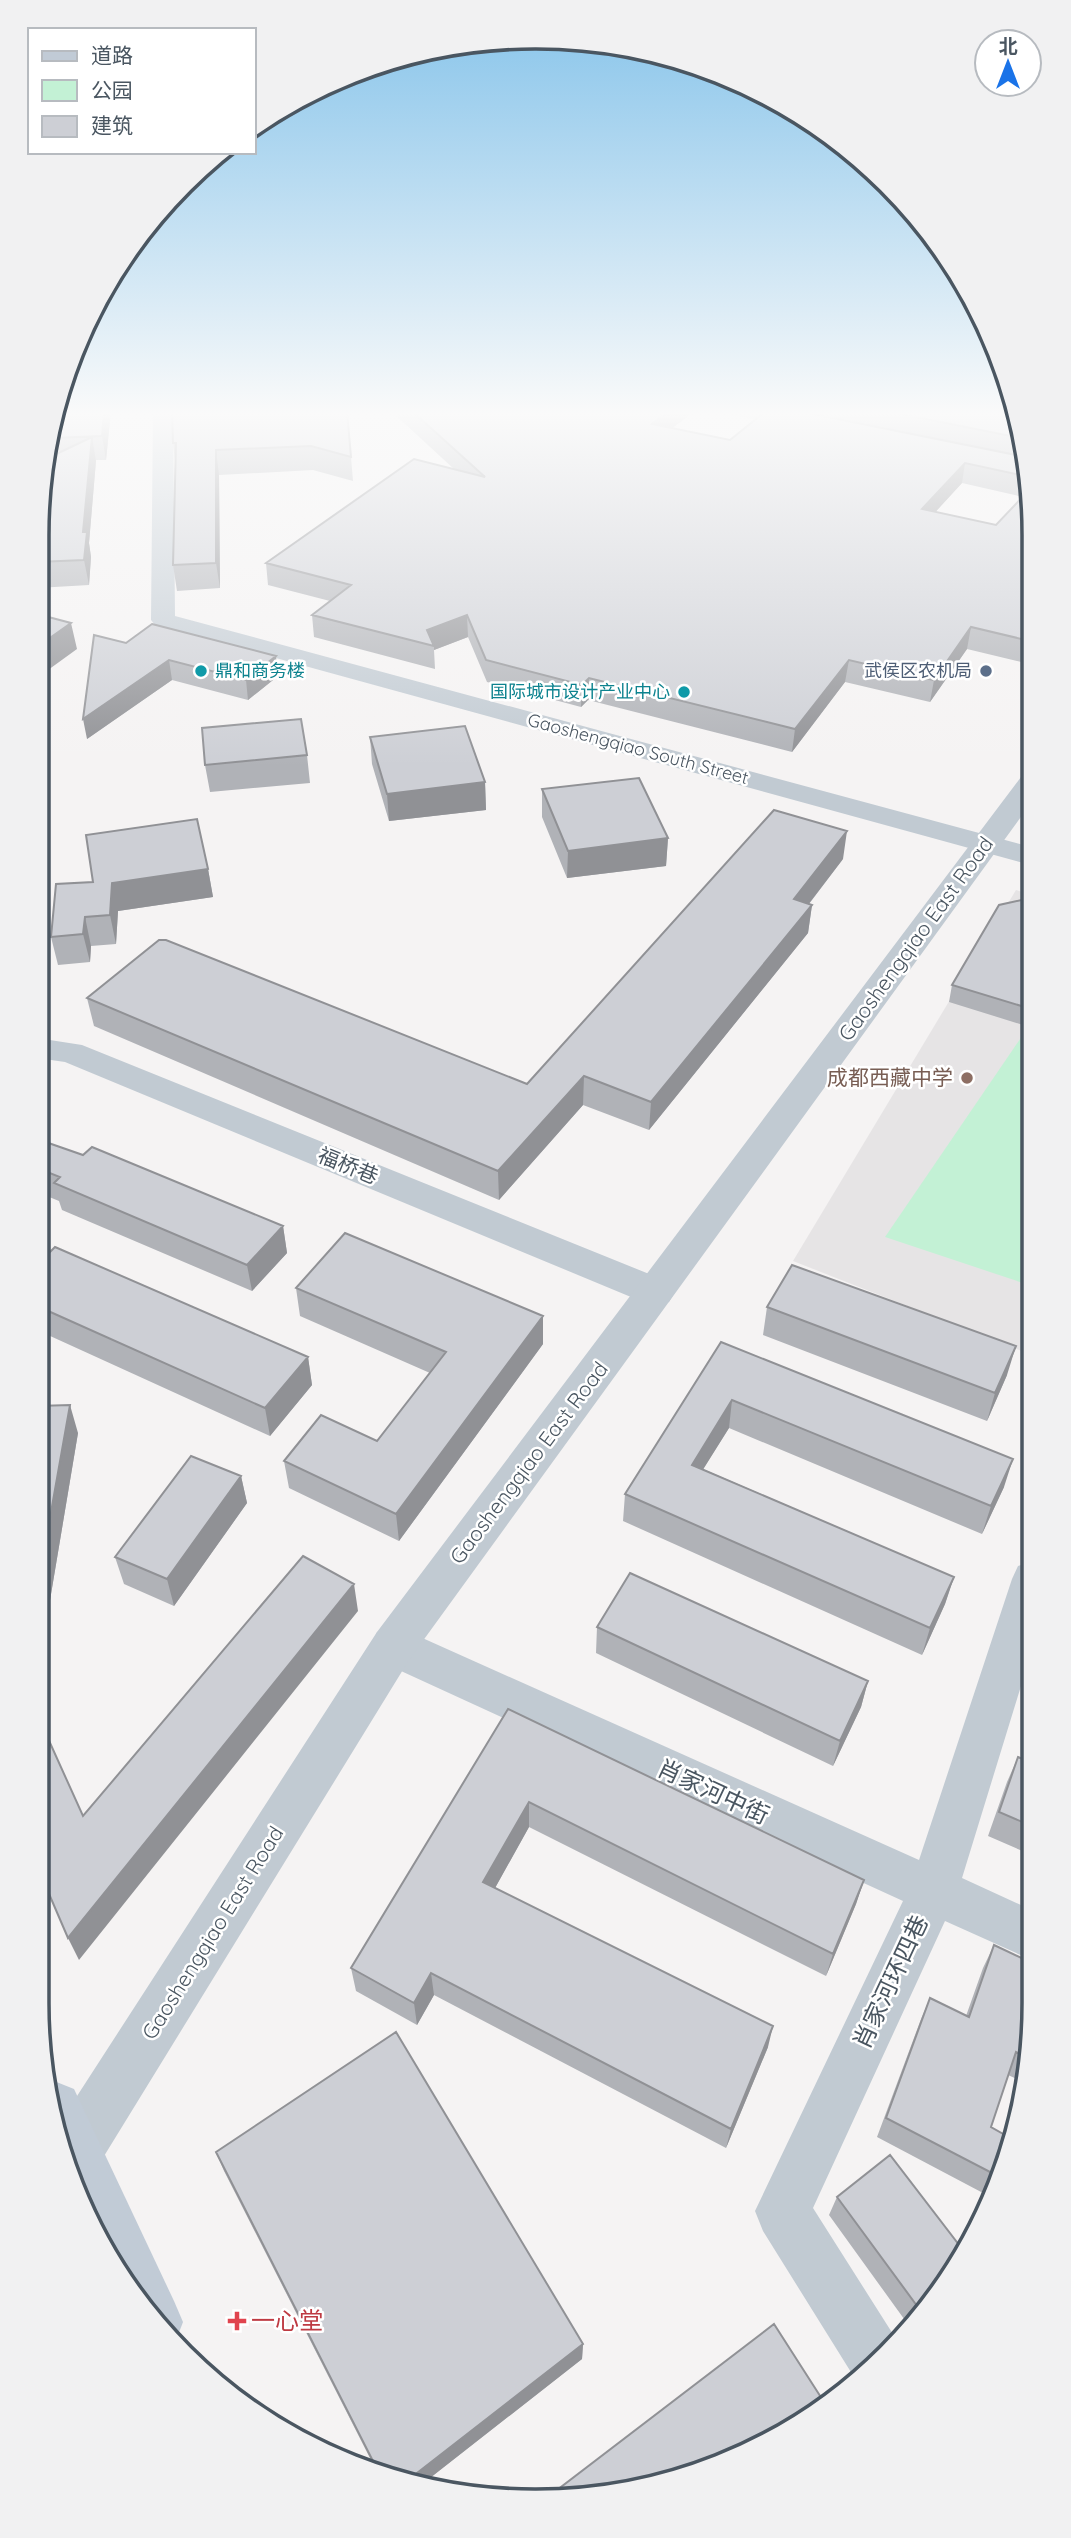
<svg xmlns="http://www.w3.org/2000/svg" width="1071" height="2538" viewBox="0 0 1071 2538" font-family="Quicksand,'Noto Sans SC',sans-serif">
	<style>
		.education { fill: #e6e4e5 }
		.green { fill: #c3f1d5 }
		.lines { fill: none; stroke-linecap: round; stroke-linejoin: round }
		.minor { fill: #c1cad2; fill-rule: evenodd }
		.tertiary { fill: #c1cad2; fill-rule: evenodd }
		.secondary { fill: #c1cbd6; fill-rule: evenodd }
		.wall { fill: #b0b2b7; fill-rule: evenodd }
		.shaded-wall { fill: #909195 }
		.building { fill: #cdcfd5; stroke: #909195; stroke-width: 2 }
		.culture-dot { fill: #0f9aa8; stroke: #fff; stroke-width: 2.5 }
		.service-dot { fill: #5c6f8a; stroke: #fff; stroke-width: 2.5 }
		.education-dot { fill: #8d6e63; stroke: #fff; stroke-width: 2.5 }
		.health-dot { fill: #e0444e; stroke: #fff; stroke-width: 2.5 }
		.labels { text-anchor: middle; stroke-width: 5; stroke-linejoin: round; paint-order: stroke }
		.far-culture-label { font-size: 18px; fill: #0d838f; stroke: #fff; text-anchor: start }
		.far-service-label { font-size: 18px; fill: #4e5e75; stroke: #fff; text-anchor: end }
		.far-street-label { font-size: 18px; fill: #4a5661; stroke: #fff }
		.street-label { font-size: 21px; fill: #4a5661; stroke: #fff }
		.education-label { font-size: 21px; fill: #785e54; stroke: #fff; text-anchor: end }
		.near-street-label { font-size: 24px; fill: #4a5661; stroke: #fff }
		.near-health-label { font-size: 24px; fill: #be3a42; stroke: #fff; text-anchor: start }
		.rim { fill: none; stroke: #4a5661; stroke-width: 3.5 }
	</style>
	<rect width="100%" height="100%" fill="#f5f3f3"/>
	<path class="education" d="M1016 890 1031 895 1032 1355 793 1261Z"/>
	<path class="green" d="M1031 1023 1032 1286 885 1237Z"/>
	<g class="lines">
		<path class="minor" d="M153 411H173L175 616 1031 847V865L155 625 151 620Z
			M731 411H770L815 421 818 425 815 429 808 431 734 415Z
			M37 1038 82 1045 669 1282 675 1292 669 1302 656 1306 643 1302 65 1062 37 1058Z
			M1033 1561V1647L962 1878 1034 1911V1961L945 1921 813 2208 898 2342 854 2377 763 2231 755 2211 903 1901 377 1660 371 1646 377 1632 393 1627 409 1632 919 1860 1012 1579 1018 1566Z"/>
		<path class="tertiary" d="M1031 775V803L409 1660 85 2187 76 2191 63 2163 57 2127 377 1632 1021 777Z"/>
		<path class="secondary" d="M54 2081 74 2089 174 2301 183 2322 175 2343 160 2331 103 2252 63 2163 50 2083Z"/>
	</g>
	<path class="wall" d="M57 411H111L106 460H96L89 543 91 557 89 585 37 588V536Z
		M172 411 351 457 353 481 313 470 219 475 220 588 177 591 173 565 175 461 173 443Z
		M391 411H695L672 428 730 440 766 411H1014L1030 470V664L967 649 930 702 845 682 792 752 588 700 581 707 487 682 468 637 434 650 435 669 314 637 312 615 330 601 268 585 266 563 454 469ZM962 483 1023 497 996 525 935 512Z
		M126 643 278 676 248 700 172 680 87 739Z
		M370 737 485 782 486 810 389 821 372 764Z
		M307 755 310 783 210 792 205 765Z
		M542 789 668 838 666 866 567 878 542 817Z
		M843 859 809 904 812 905 808 933 649 1130 583 1105 499 1200 94 1026 87 998 527 1084Z
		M208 869 213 897 118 911 116 944 91 946 90 962 58 965 51 937 93 882Z
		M1031 898V1009L1023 1025 949 1002 952 985Z
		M37 1139 283 1226 287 1253 252 1291 62 1210 59 1201 37 1192Z
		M37 1265 308 1357 312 1385 270 1436 37 1330Z
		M296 1288 543 1344 399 1541 289 1488 284 1461 377 1441 430 1373 300 1316Z
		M767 1307 1007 1375 987 1421 763 1335Z
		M721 1342 1004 1487 982 1534 729 1428 703 1469 954 1577 945 1604 922 1655 623 1521 625 1494Z
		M37 1406 78 1433 45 1630 37 1631Z
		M241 1476 247 1503 174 1606 124 1584 115 1557Z
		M597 1627 868 1681 861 1707 833 1766 596 1653Z
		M508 1709 864 1880 856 1904 826 1976 529 1827 495 1888 768 2047 726 2148 434 1995 417 2025 356 1991 351 1968Z
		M1018 1757 1034 1764V1856L988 1836 1007 1782Z
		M994 1945 1034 2003 1021 2081 1008 2075 991 2127 1012 2139 968 2252 912 2330 829 2215 837 2197 960 2247 983 2193 877 2137 921 2019 930 1998 966 2016 983 1968Z
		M216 2152 583 2344 582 2359 421 2485 375 2468 224 2171Z"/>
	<path class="shaded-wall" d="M104 411H111L106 460 102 436Z
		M669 411H695L651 444 652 424Z
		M92 437 96 461 89 543 91 557 89 585 84 560 83 532Z
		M216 450 219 475 220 588 216 563Z
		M965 463 962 483 919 530 922 509Z
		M467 615 468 637 434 650V646L427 630Z
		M71 623 77 649 37 678V647Z
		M971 627 967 649 930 702 934 680Z
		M276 656 278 676 248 700 246 680Z
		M169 660 172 680 87 739 83 719Z
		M849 660 845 682 792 752 795 729Z
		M589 678 588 700 581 707 582 685Z
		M485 782 486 810 389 821 387 794Z
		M847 831 843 859 791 927 794 899Z
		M668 838 666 866 567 878 568 851Z
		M208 869 213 897 118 911 116 944 110 915 112 883Z
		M812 905 808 933 649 1130 651 1102Z
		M85 917 91 946 90 962 83 934Z
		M1031 1001V1009L1023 1025 1028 1008Z
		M584 1076 583 1105 499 1200 498 1171Z
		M283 1226 287 1253 252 1291 247 1265Z
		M543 1316V1344L399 1541 396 1514Z
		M1016 1346 1007 1375 987 1421 995 1393Z
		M308 1357 312 1385 270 1436 265 1408Z
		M732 1400 729 1428 689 1492 692 1465Z
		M70 1405 78 1433 45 1630 37 1610V1591Z
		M1013 1459 1004 1487 982 1534 991 1506Z
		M241 1476 247 1503 174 1606 167 1579Z
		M954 1577 945 1604 922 1655 930 1628Z
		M354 1584 358 1611 79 1960 68 1938Z
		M868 1681 861 1707 833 1766 840 1741Z
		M529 1802V1827L485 1906 483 1882Z
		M864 1880 856 1904 826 1976 833 1954Z
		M431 1973 434 1995 417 2025 414 2003Z
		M773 2026 768 2047 726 2148 731 2129Z
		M583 2344 582 2359 421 2485 408 2480Z"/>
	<path class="building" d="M57 411H104L102 436 53 438Z
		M172 411H347L351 457 311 446 216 450V563L173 565 176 443H173Z
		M412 411H669L652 424 730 440 766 411H798L1026 457 1030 470V477L965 463 922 509 996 525 1030 489V641L971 627 934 680 849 660 795 729 589 678 582 685 486 660 467 615 427 630 434 646 312 615 351 585 266 563 414 459 485 477Z
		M886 411H1014L1021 438Z
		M92 437 83 532H87L84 560 37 562V536L50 457Z
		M37 614 71 623 37 647Z
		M152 624 276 656 246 680 169 660 83 719 94 635 126 643Z
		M301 719 307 755 205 765 202 728Z
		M465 726 485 782 387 794 370 737Z
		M639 778 668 838 568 851 542 789Z
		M774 810 847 831 794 899 812 905 651 1102 584 1076 498 1171 87 998 159 940H166L527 1084Z
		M197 819 208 869 112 883 110 915 85 917 83 934 51 937 56 884 93 882 86 835Z
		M1031 898V1001L1028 1008 952 985 999 905Z
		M37 1139 83 1155 92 1147 283 1226 247 1265 54 1183 60 1177 37 1168Z
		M345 1233 543 1316 396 1514 284 1461 321 1415 377 1441 446 1352 296 1288Z
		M55 1247 308 1357 265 1408 37 1306V1265Z
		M792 1265 1016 1346 995 1393 767 1307Z
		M721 1342 1013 1459 991 1506 732 1400 692 1465 954 1577 930 1628 625 1494Z
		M70 1405 37 1591V1406Z
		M191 1456 241 1476 167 1579 115 1557Z
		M303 1556 354 1584 68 1938 37 1866V1714L83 1816Z
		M630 1573 868 1681 840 1741 597 1627Z
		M508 1709 864 1880 833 1954 529 1802 483 1882 773 2026 731 2129 431 1973 414 2003 351 1968Z
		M1018 1757 1034 1764V1827L999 1812Z
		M994 1945 1034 1964V2003L1025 2057 1016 2052 991 2127 1012 2139 1008 2163 968 2252 923 2314 837 2197 890 2155 963 2250 994 2174 886 2118 930 1998 969 2017Z
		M396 2032 583 2344 408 2480 377 2469 216 2152Z
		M774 2324 824 2402 785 2435 632 2492 544 2500Z"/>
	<linearGradient id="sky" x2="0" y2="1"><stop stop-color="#85c3ea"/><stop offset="0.54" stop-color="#fafafa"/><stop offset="1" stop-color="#fafafa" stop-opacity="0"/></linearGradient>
	<rect width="1071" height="766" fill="url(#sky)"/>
	<g class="culture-dot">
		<circle cx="201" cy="671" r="7"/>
		<circle cx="684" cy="692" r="7"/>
	</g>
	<circle class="service-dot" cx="986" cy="671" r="7"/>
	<circle class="education-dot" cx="967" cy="1078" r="7"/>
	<path class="health-dot" d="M233.5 2310.5h7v7h7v7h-7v7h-7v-7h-7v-7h7z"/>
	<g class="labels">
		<g class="far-culture-label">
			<text x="215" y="677">鼎和商务楼</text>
			<text x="670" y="698" text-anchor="end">国际城市设计产业中心</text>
		</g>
		<g class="far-service-label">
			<text x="972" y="677">武侯区农机局</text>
		</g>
		<g class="far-street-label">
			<text transform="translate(638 749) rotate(15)" y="6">Gaoshengqiao South Street</text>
		</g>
		<g class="street-label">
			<text transform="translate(916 939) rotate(-54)" y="7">Gaoshengqiao East Road</text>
			<text transform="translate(348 1166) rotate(22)" y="7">福桥巷</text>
			<text transform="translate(529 1463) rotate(-53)" y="7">Gaoshengqiao East Road</text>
			<text transform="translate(213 1933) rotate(-58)" y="7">Gaoshengqiao East Road</text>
		</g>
		<g class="education-label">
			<text x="953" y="1085">成都西藏中学</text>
		</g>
		<g class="near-street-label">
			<text transform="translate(713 1792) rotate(25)" y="8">肖家河中街</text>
			<text transform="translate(891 1982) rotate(-65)" y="8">肖家河环四巷</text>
		</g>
		<g class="near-health-label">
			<text x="251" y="2329">一心堂</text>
		</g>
	</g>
	<path d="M0 0H1071V2538H0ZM535 49H536A486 486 0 0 1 1022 535V2003A486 486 0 0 1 536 2489H535A486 486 0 0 1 49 2003V535A486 486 0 0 1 535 49Z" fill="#f1f1f2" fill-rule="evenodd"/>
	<path class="rim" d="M535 49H536A486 486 0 0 1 1022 535V2003A486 486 0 0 1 536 2489H535A486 486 0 0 1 49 2003V535A486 486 0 0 1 535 49Z"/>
	<rect x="28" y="28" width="228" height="126" fill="#ffffff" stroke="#b7bbc0" stroke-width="2"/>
	<rect x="42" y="51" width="35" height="10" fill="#c1cbd6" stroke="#b7bbc0" stroke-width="2"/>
	<text x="91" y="63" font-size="21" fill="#4a5661">道路</text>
	<rect x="42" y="80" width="35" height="21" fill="#c3f1d5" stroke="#b7bbc0" stroke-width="2"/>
	<text x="91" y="98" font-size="21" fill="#4a5661">公园</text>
	<rect x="42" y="116" width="35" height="21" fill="#cdcfd5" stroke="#b7bbc0" stroke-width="2"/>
	<text x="91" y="133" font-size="21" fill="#4a5661">建筑</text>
	<g transform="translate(1008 63)"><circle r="33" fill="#ffffff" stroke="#b7bbc0" stroke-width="2"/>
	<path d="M0-5L12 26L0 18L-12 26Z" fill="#1a73e8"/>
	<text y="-10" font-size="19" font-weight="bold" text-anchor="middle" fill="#4a5661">北</text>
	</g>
</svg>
